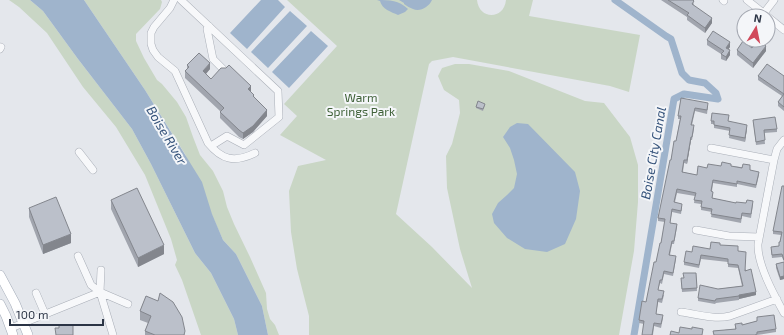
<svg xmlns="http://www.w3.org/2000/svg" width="784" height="335" viewBox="0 0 784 335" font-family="'Exo 2',sans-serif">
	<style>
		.green { fill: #c9d6c5 }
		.water { fill: #9fb4cc }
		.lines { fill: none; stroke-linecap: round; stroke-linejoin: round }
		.canal { stroke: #9fb4cc; stroke-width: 7 }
		.minor-casing { stroke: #a9aeb7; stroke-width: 8 }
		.major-casing { stroke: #a3abb8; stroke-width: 10 }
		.minor { stroke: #f7f8fa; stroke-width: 7 }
		.major { stroke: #fff; stroke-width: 9 }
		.wall { fill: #a1a5ae }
		.shaded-wall { fill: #83868d }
		.building { fill: #bbc0ca; stroke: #83868d }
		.labels { text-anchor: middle; stroke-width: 4; stroke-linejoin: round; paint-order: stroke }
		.park-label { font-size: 12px; fill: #3f6138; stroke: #f4f6f9 }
		.water-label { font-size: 13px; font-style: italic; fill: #34527a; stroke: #f4f6f9 }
	</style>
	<rect width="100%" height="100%" fill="#e4e7ec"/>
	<path class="green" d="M9 0H30L43 11 78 59 132 129 151 164 195 253 211 273 234 319 238 335H201L182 280 175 265 177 260 171 239 145 175 116 127 83 87 47 33 19 7Z
		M84 0H161L162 2 160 9 136 34V41L144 58 157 80 162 84 177 102 186 117 193 137 200 155 213 171 223 191 227 207 234 224 250 257 266 293 267 309 270 319 275 325 279 335H268L262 306 236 254 223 240 185 154 145 90Z
		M287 0H477C479 20 504 20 506 0H533L529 16 640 35 629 92 610 86 453 57 432 61 429 64 396 214 432 247 472 288 460 249 447 188 446 156 452 144 460 113 459 100 444 90 438 76 442 68 455 64H469L509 71 585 101 604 103 630 137 638 165V202L634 251 619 335H309V316L297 269 291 232 289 191 298 166 326 160 280 135 297 116 284 104 337 46Z"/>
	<path class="water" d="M30 0H84L145 90 202 182 212 214 223 240 236 254 262 306 268 335H238L234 319 211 273 195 253 151 164 132 129 78 59 43 11Z
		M261 0H278L285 7 247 49 230 33Z
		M377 0C391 0 398 0 408 9L405 12 398 15C391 12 382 9 380 1Z
		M399 0H432C429 7 420 12 413 9 410 8 407 6 404 4V3Z
		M290 11 307 26 268 68 251 52Z
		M311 31 328 46 289 88 272 72Z
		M517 123 528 124 575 172 580 191 576 219 565 244 547 252 525 249 507 238 494 223 492 214 498 203 507 195 514 188 517 174 514 160 510 148 503 137 510 127Z"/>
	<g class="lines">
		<path class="canal" d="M615 0 666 36 671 39 682 73 689 80 705 83 716 93 718 99 684 94 674 99 634 335"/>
		<defs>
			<path id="minor" d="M174 0 170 8 154 27 151 33V44L153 50 158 57 175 71 208 143C222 160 234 163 255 153
				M181 0 278 91 279 117 244 145 227 136 211 146
				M723 0 724 1V0
				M747 0 767 16
				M764 13 774 0
				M768 17 784 30
				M209 26 207 29 213 59 224 70
				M0 49 1 47
				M784 140 777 149 774 160 758 244C757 264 774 295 784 313
				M711 148 774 160
				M79 152 93 170
				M696 230 729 236 759 237
				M78 256 91 285 100 292 128 304
				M101 270 100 292 113 335
				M36 293 45 314
				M681 312C697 314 714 320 730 316L777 299
				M11 328 100 292"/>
			<path id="major" d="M0 275 15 303 28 335
				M0 304 6 316 13 335"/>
		</defs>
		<use href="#minor" class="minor-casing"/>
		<use href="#major" class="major-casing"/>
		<use href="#minor" class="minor"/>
		<use href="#major" class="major"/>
	</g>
	<path class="wall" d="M661 0H693L694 6 712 23 705 33 687 20V17Z
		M707 40 730 47 728 49 730 55 726 61 721 59V54L707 45Z
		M752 48 766 51 753 68 737 55V50Z
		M187 65 210 69 206 74 211 79 251 92 267 116 253 132 243 139 239 137 220 118V111L185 78V71L187 69Z
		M758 76H784V111L778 106V102L782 96 758 80Z
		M681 98 708 106 707 114 695 111 692 125 694 129 692 140H691L687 164 684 163 683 172 697 175 707 168 721 166H731L750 168V170L759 175 756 188 737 184V187L713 183 712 191 713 195 712 198 736 203 753 204 751 218 742 216 741 223 711 217 712 212 701 210V204L694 203 695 196 677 193 675 202 682 207 681 214 672 212 670 223 677 227 674 244H672L670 255 676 259 673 276 664 274 662 284 660 283 658 290 664 295 662 303 658 302 656 314 663 318 661 328 654 326 653 335H642L644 324 639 323V320L646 302 661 243 665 222 658 221V218L671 160 676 141 680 119H678V116Z
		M485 105 483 111 476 108V107Z
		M753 120 777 129V132L764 133 765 144 756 145Z
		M711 121H729L747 128 745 142 729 138 730 131 714 128V124H711Z
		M784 186V279L780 280 776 268V264L784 262 782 257 772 258 771 250 779 246 780 242 781 235 773 234V231Z
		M111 200 164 254 138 267 111 209Z
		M29 208 71 243 43 254 29 217Z
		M720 245 738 251 756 295 739 299V300L716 303 715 304 698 301V298L718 289 742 286 738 268 728 267V262L701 259 699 268 684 265V262L692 252 710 249Z
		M696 273 697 291 682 292 681 278H683Z
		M146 296 185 335H145V331L148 323 140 320V311Z
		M757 317 776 329V332L757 335H714L713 331 735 329V324L742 325 757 321Z"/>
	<path class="shaded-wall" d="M712 18V23L705 33V28Z
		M730 42V47L726 53V48Z
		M766 46V51L753 68V63Z
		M730 50V55L726 61V57Z
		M210 63V69L203 77V71Z
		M251 86V92L248 89Z
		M267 110V116L253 132 243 139V133Z
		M747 125V128L745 142V138Z
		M691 137V140L687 164V160Z
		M71 234V243L43 254V245Z
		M164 245V254L138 267V258Z
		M784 276V279L780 280V277Z
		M756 292V295L739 299V295Z"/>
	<path class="building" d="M668 0H693L694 1 692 4 712 18 705 28 687 15 689 13Z
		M713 31 730 42 726 48 730 50 726 57 721 54 724 51 707 40Z
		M758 40 766 46 753 63 737 50 743 41 752 48Z
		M199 53 210 63 203 71 211 79 221 68H226L229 65 251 86 248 89 254 95 253 96 267 110 253 126 243 133 239 130 220 112 224 108 185 71 189 67 187 65Z
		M767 64 784 76V107L778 102 784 94 758 76Z
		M681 98 708 103 707 110 695 108 691 125H694L692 137H691L687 160H684L682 172 697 175 698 166 707 168 708 164 721 166 722 162 731 164V166L742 168 743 164 750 165V170L759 172 756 185 737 181V184L713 180 711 191 713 192 712 198 736 203V202L746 203 747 200 753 201 751 214 742 213 741 219 711 214 712 209 701 207 702 201 694 200 696 193 677 189 674 202 682 204 681 211 672 209 670 223 677 224 674 241H672L669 255 676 256 673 273 664 271 662 280H660L658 290 664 291 662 299H658L656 314 663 315 661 324 654 323 652 335H642L644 321 639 320 642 301 646 302 654 262H656L660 243H661L665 219 658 218 670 160H671L674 141H676L681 116H678Z
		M478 101 485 104 483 109 476 107Z
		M712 113 729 115 728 121 747 125 745 138 729 135 730 128 714 125V121H711Z
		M775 117 777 129 764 130 765 140 756 142 753 120Z
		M782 186H784V260L782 254 772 255 771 247 779 246V242H780L782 232 773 231Z
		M137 188 164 245 138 258 111 200Z
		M56 197 71 234 43 245 29 208Z
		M711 242 720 243V245L738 246V251L746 252 745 271 751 269 756 292 739 295V296L716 299 715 301 698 298 700 285 718 289 743 286 738 265 728 264V259L701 255 699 265 684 262 686 251 692 252 693 246 710 249Z
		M784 262V276L780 277 776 264Z
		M683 273H696L697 288 682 289 681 278H684Z
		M160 293 173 302 182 317 185 331 184 335H155L145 331 151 316 140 311 146 296 158 301Z
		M774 315 776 329 757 332V334L755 335H714L713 331 736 329 735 324 742 323V325L757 321V317Z
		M59 325H73V335H56L55 328H59Z
		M680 327 692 329V327L703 329 702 335H670L671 331 679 333Z"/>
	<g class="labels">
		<g class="park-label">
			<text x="361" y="102">Warm<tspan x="361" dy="14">Springs Park</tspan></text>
		</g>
		<g class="water-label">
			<text transform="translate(167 135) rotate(59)" y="5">Boise River</text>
			<text transform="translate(653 153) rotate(-80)" y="5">Boise City Canal</text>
		</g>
	</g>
	<g transform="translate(756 28) rotate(10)"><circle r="19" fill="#f4f6f9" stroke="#a4a8b1"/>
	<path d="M0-3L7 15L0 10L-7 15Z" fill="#d1495b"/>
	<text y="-6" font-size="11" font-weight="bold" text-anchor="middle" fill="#2b3445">N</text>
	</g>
	<path d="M10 319v6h93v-6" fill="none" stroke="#2b3445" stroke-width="2"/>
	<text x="16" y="319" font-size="12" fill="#2b3445" stroke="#f4f6f9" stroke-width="3" paint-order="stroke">100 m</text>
</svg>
